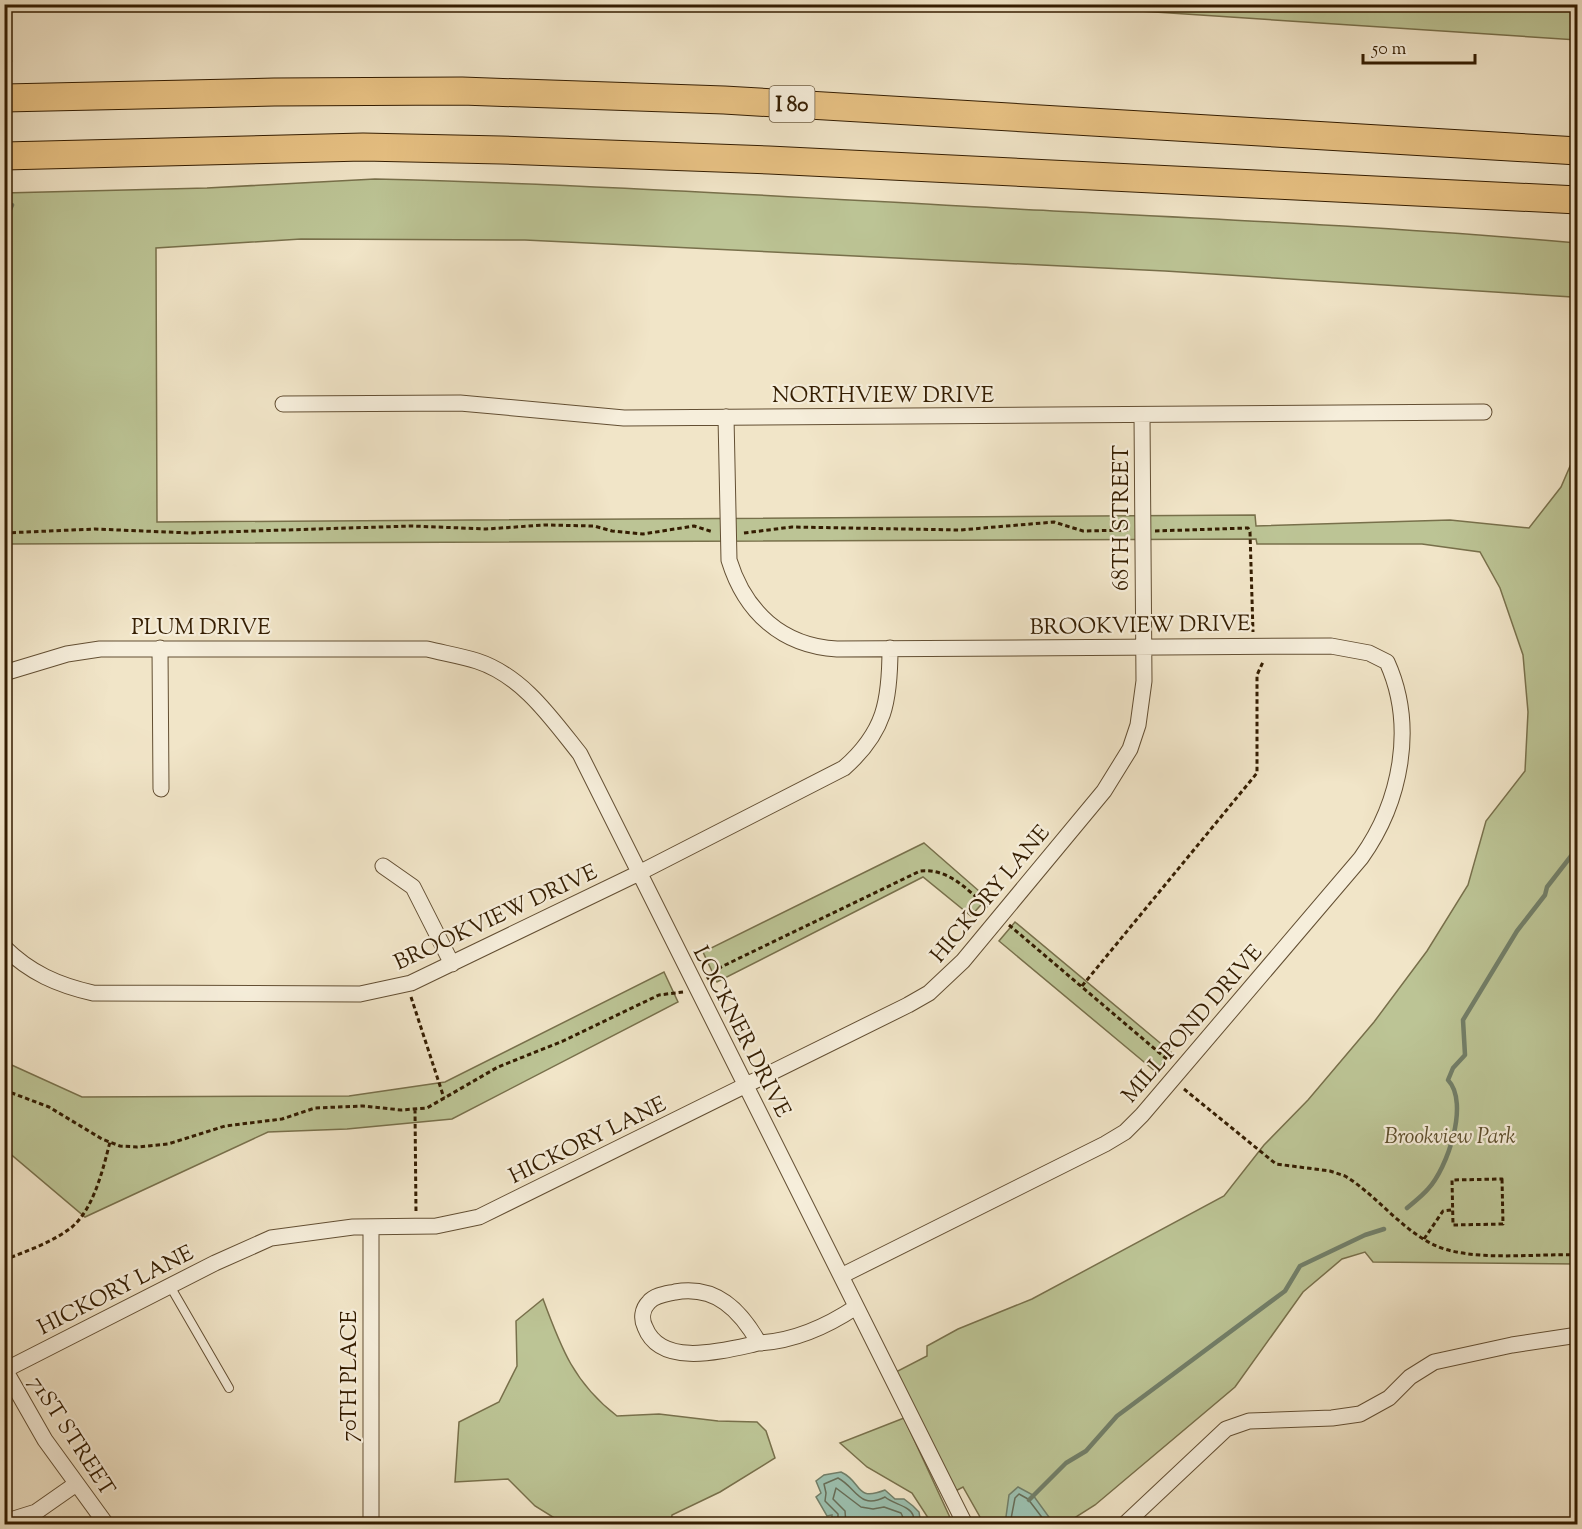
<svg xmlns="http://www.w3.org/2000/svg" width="1582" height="1529" viewBox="0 0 1582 1529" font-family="'Sorts Mill Goudy',serif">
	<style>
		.green { fill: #bcc495; stroke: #78704b; stroke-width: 1.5 }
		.water { fill: #9cc0af; stroke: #727f69; stroke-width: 1.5 }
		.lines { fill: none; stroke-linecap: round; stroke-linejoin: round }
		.shore { stroke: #686e58; stroke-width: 1.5 }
		.stream { stroke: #727f69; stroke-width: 4.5 }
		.lane-casing { stroke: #634f33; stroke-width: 10 }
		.street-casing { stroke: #634f33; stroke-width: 17 }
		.highway-casing { stroke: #341d01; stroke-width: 29 }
		.path { stroke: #341d01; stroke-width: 3; stroke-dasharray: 4.5 3; stroke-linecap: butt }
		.lane { stroke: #f6eedb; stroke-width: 8 }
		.street { stroke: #f6eedb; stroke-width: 15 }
		.highway { stroke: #e8c284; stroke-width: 27 }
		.labels { text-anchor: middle; stroke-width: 4.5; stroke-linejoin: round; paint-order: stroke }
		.shield { fill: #f6eedb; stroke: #6e5c42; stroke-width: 1.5 }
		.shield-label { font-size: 21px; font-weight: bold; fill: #341d01 }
		.street-label { font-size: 22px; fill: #341d01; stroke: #f6eedb }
		.park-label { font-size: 22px; font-style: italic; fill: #5d4f2d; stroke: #f6eedb }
	</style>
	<rect width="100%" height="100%" fill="#f1e5c8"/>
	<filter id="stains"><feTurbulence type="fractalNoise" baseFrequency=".00333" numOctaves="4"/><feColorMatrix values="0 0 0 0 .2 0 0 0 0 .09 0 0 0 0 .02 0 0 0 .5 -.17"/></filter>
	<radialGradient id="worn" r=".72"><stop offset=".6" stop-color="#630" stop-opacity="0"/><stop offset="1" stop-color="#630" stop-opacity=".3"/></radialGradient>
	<path class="green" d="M1049 5H1577V40Z
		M375 179C582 184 790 197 997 208 1191 218 1384 226 1577 243V329L1572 297 1165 271 525 240 301 239 156 248 157 522 1255 515 1256 526 1450 520 1529 528 1561 487 1577 450V1264L1373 1262 1365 1252 1342 1259 1303 1292 1235 1387 1095 1505 1065 1524H984L963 1487 950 1494 890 1375 927 1356V1346L958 1329 1032 1299 1224 1196 1264 1145 1308 1100 1374 1022 1427 951 1468 885 1486 821 1525 771 1528 712 1523 655 1500 588 1480 552 1422 544H1257L1256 539 5 544 4 193 207 188Z
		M924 843 987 898 971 916 923 877 717 982 703 952Z
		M1015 922 1171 1052 1156 1072 999 941Z
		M664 972 678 1002 452 1119 347 1129 268 1132 85 1217 8 1152 5 1151V1062L82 1097 349 1096 445 1082Z
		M543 1299C561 1348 574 1383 617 1416L659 1414 718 1421 757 1422 766 1431 775 1458 720 1492 672 1515 671 1524H564L535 1506 508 1479 455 1482 459 1422 499 1402 517 1366 516 1321Z
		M904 1418 953 1524H932L912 1493 867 1467 840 1443Z"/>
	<path class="water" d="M841 1472C863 1482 854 1502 885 1490L895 1499H904L913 1506 919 1512 921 1524H832V1515L827 1516 816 1497 821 1493 816 1481 824 1475Z
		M1018 1487 1033 1495 1054 1524H1005L1009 1495Z"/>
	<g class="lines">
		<path class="shore" d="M838 1524V1514L825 1501 826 1493 824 1484 838 1478C857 1488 859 1510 885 1497 893 1504 910 1506 913 1515 914 1518 913 1521 914 1524
			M846 1524 845 1511 833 1499 836 1488 861 1507 873 1509 884 1507 901 1513 906 1524
			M1010 1524 1015 1498 1019 1494 1028 1499 1047 1524"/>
		<path class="stream" d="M4 44 10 61
			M4 222 12 205
			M1407 1208C1414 1202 1422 1196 1428 1189 1447 1169 1470 1103 1448 1080L1453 1068 1465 1055 1463 1020 1517 931 1545 895 1547 887 1575 851 1578 839
			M1029 1500 1066 1463 1086 1451 1117 1416 1285 1291 1300 1266 1365 1235 1384 1229"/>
		<defs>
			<path id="lane" d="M170 1286 229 1388"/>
			<path id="street" d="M283 404 460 403 624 418 1484 412
				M726 417 729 560C745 612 782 646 837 649L1331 646 1369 653 1387 662C1416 726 1401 802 1361 858L1142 1115 1125 1132 1105 1144 841 1276
				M160 648 161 789
				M4 673 67 654 100 649H427C443 653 461 656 477 661 523 676 552 719 580 754L965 1524
				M383 866 413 887 452 964
				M4 947C30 973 58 985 93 993L360 994 411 983 639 873 844 768C885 732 890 701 890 648
				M759 1343C726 1350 661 1369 645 1327 641 1319 642 1309 649 1302 655 1295 666 1294 675 1292 716 1285 740 1310 759 1343 795 1341 826 1327 856 1307
				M4 1368 45 1440 106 1524
				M5 1370 215 1263 271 1238 353 1227 436 1226 479 1217 908 1005 929 993 963 961 1104 791 1130 749 1138 725 1144 681 1142 415
				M4 1522 36 1512 76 1484
				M371 1524V1227
				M1125 1524 1226 1429 1249 1421 1332 1418 1360 1414 1389 1398 1410 1377 1434 1362 1512 1345 1578 1335"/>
			<path id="highway" d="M4 98 274 92 462 91 724 100 1578 151
				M4 156 363 147 501 150 769 160 1578 200"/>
		</defs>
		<use href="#lane" class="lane-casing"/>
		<use href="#street" class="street-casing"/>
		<use href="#highway" class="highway-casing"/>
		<path class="path" d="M1155 531 1248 528 1250 532 1253 632
			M4 533 95 529 190 533 412 526 486 529 545 525 594 526 612 531 643 534 694 526 713 532
			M744 533 792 527 960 530 1054 522 1083 531 1128 530
			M1009 925 1169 1061
			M707 979 721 967 920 871C949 868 967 890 988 907
			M1082 986 1257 773V675L1263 662
			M411 997 444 1098
			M1184 1089 1276 1164 1330 1171 1345 1176C1376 1195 1399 1227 1432 1244 1470 1263 1535 1253 1578 1255
			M4 1090 49 1107 102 1139 120 1146 137 1147 168 1144 225 1126 282 1119 315 1108 363 1106 401 1110 427 1108 498 1067 563 1041 659 995 683 992
			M415 1109 416 1213
			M1502 1179 1503 1224 1453 1225 1452 1180Z
			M1424 1239 1443 1211 1451 1210
			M4 1260C27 1251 53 1242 72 1227 94 1208 103 1169 110 1142"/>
		<use href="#lane" class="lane"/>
		<use href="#street" class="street"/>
		<use href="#highway" class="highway"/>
	</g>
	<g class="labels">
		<rect class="shield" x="769.5" y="86" width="45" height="36" rx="4.5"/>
		<g class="shield-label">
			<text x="792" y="111">I 80</text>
		</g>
		<g class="street-label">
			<text x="883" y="402">NORTHVIEW DRIVE</text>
			<text transform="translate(1120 518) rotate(-90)" y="8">68TH STREET</text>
			<text transform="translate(1140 624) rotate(-1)" y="8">BROOKVIEW DRIVE</text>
			<text x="201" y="634">PLUM DRIVE</text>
			<text transform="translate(989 893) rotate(-50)" y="8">HICKORY LANE</text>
			<text transform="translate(495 916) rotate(-25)" y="8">BROOKVIEW DRIVE</text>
			<text transform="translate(1191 1023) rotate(-49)" y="8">MILL POND DRIVE</text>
			<text transform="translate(743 1031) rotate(63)" y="8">LOCKNER DRIVE</text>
			<text transform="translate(587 1139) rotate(-26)" y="8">HICKORY LANE</text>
			<text transform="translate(115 1289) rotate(-27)" y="8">HICKORY LANE</text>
			<text transform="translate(348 1376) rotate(-90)" y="8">70TH PLACE</text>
			<text transform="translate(73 1435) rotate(57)" y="8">71ST STREET</text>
		</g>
		<g class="park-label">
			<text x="1450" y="1143">Brookview Park</text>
		</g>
	</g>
	<rect width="1582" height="1529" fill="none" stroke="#f1e5c8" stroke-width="24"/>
	<rect x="6" y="6" width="1570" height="1517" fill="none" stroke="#341d01" stroke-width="3"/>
	<rect x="12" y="12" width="1558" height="1505" fill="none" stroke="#341d01" stroke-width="1.5"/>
	<path d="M1363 54v9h112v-9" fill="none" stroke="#341d01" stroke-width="3"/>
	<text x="1372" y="54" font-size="18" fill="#341d01" stroke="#f6eedb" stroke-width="4.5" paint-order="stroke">50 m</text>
	<rect width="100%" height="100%" filter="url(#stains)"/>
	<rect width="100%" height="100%" fill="url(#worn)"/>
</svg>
